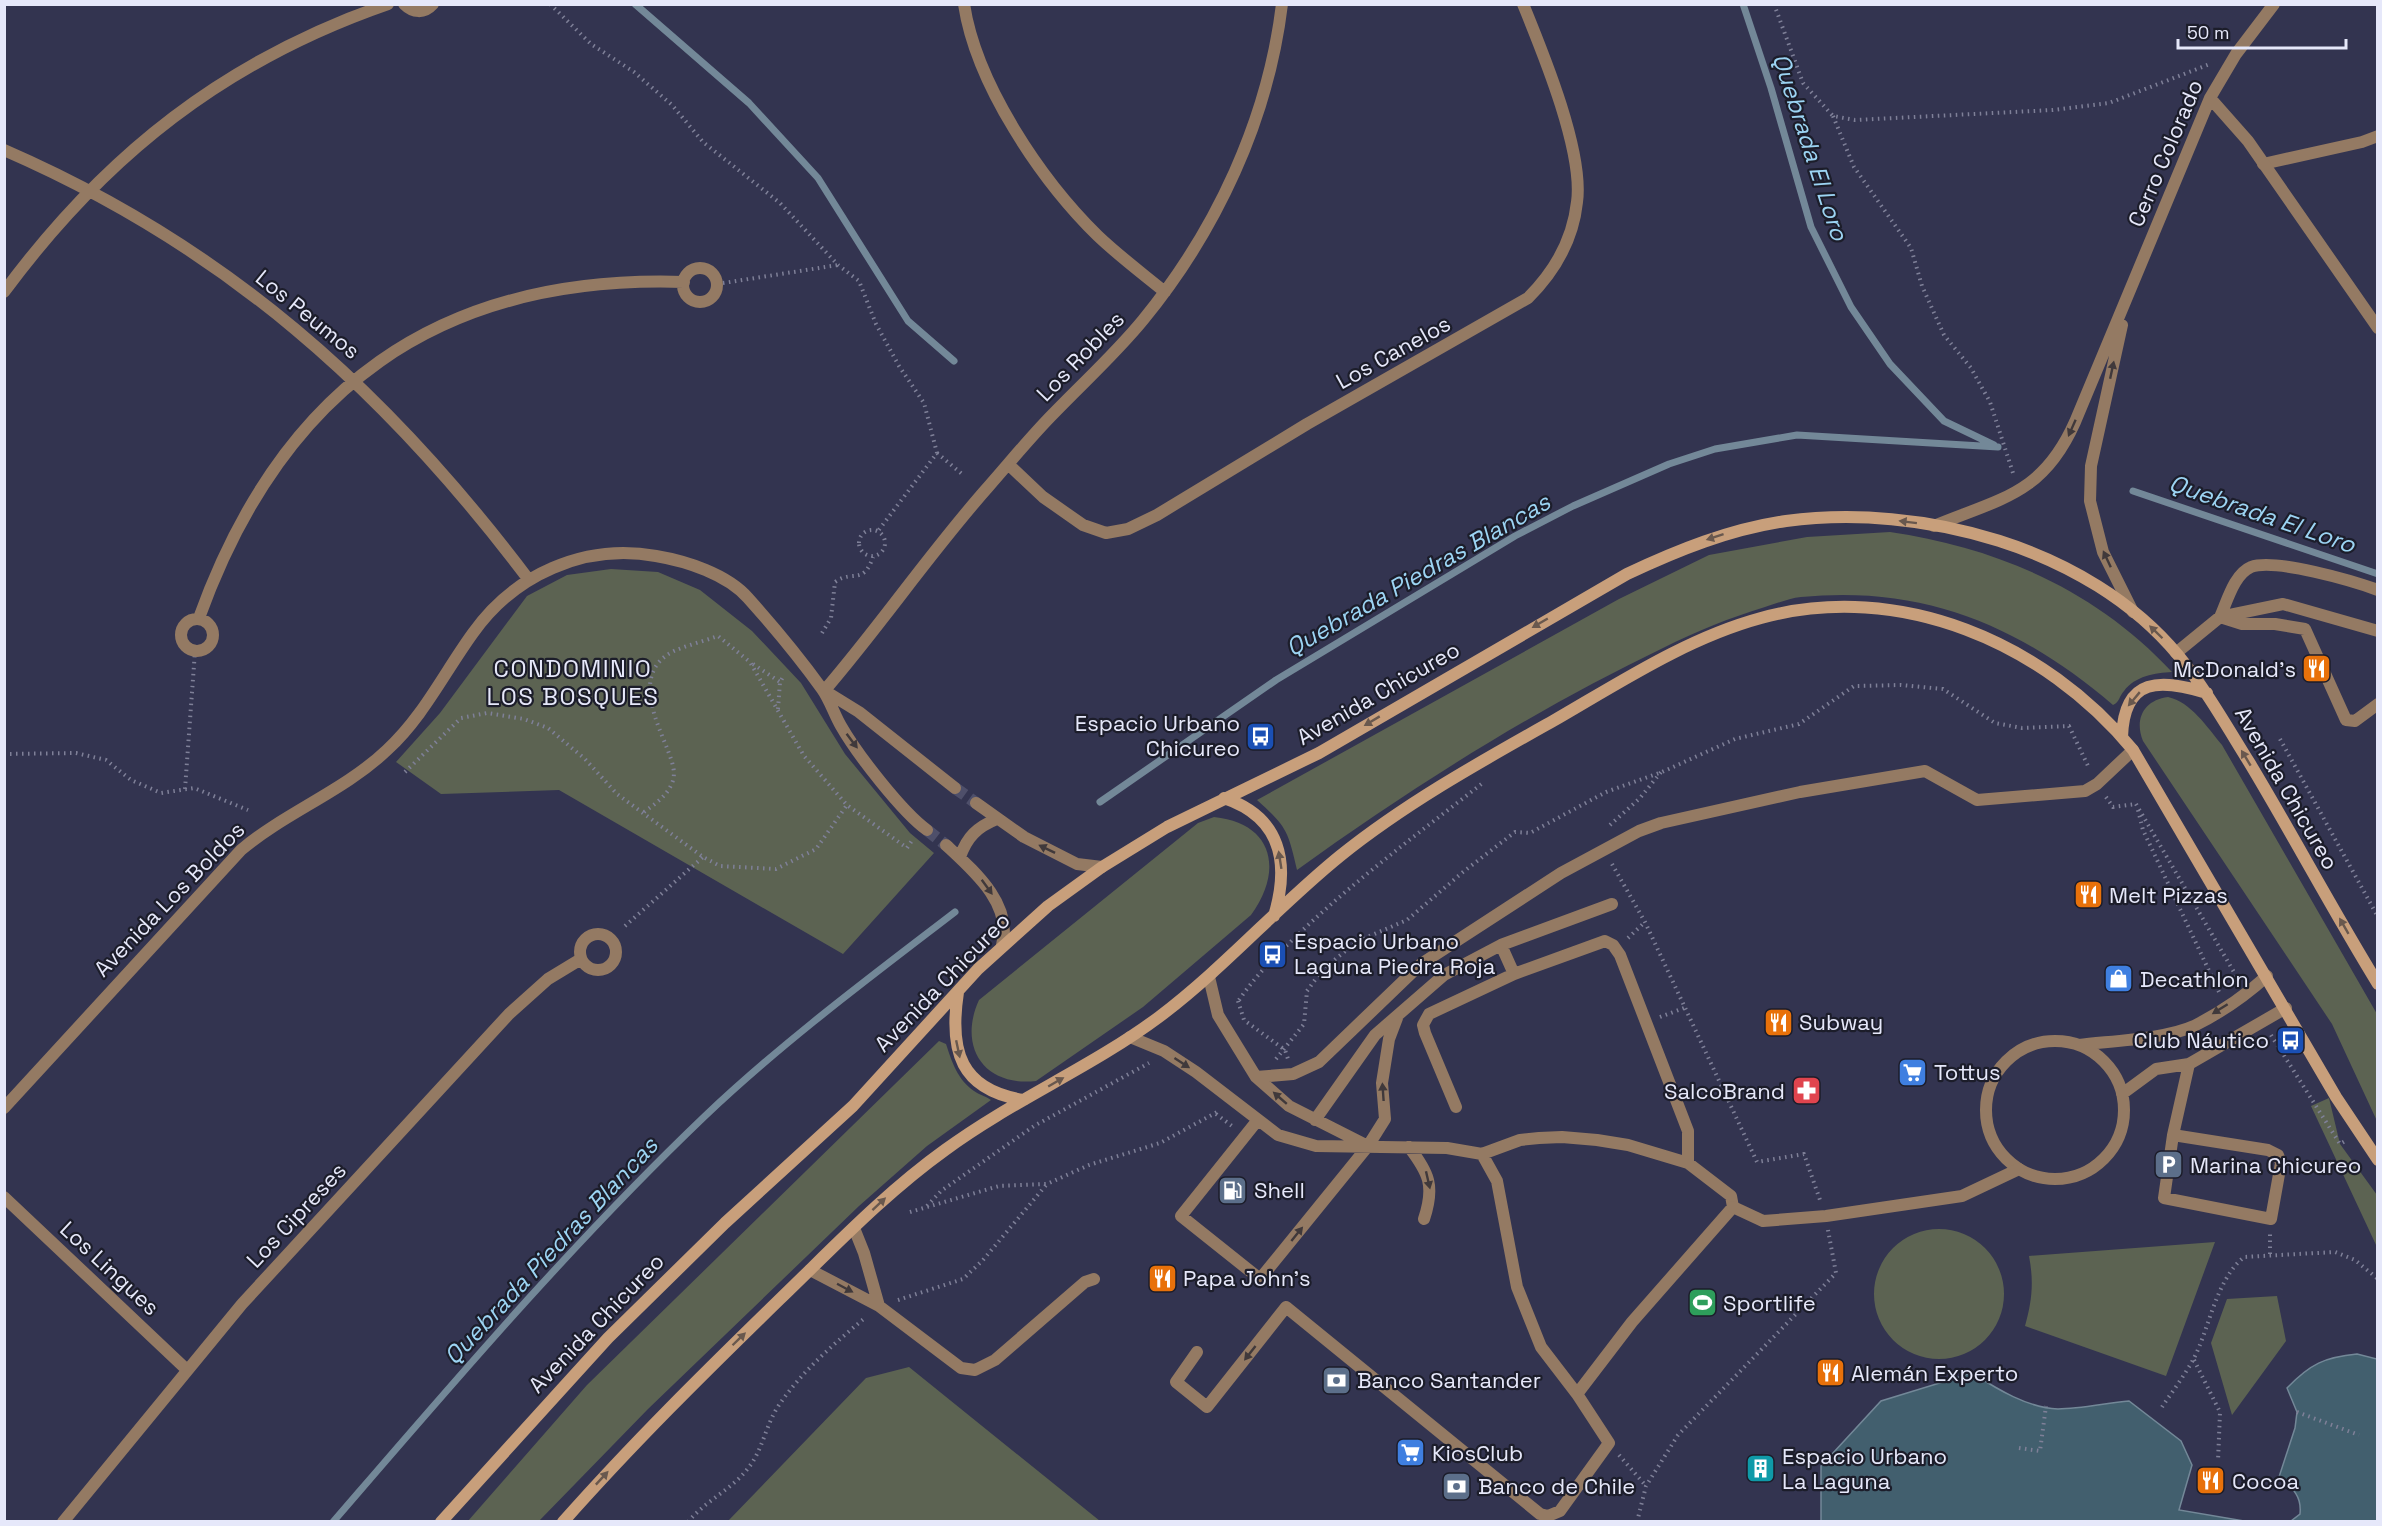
<svg xmlns="http://www.w3.org/2000/svg" width="2382" height="1526" viewBox="0 0 2382 1526" font-family="'Space Grotesk',sans-serif">
	<style>
		.green { fill: #5c6352 }
		.water { fill: #425f6e; stroke: #738898; stroke-width: 1.5 }
		.lines { fill: none; stroke-linecap: round; stroke-linejoin: round }
		.stream { stroke: #738898; stroke-width: 7 }
		.street-tunnel { stroke: #4e4f6a; stroke-width: 12; stroke-dasharray: 12 6; stroke-linecap: butt }
		.path { stroke: #7f8098; stroke-width: 4; stroke-dasharray: 1.5 4.5; stroke-linecap: butt }
		.lane { stroke: #947a63; stroke-width: 12 }
		.street { stroke: #947a63; stroke-width: 12 }
		.secondary { stroke: #c89f7b; stroke-width: 12 }
		.oneway { fill: #40393b }
		.oneway2 { fill: #69584e }
		.labels { text-anchor: middle; stroke-width: 4.5; stroke-linejoin: round; paint-order: stroke }
		.street-label { font-size: 22px; fill: #e6e8fa; stroke: #1c1d2a }
		.poi-label { font-size: 22px; fill: #e6e8fa; stroke: #1c1d2a; text-anchor: start }
		.water-label { font-size: 24px; font-style: italic; fill: #9cd4f3; stroke: #1c1d2a }
		.neighbourhood-label { font-size: 24px; letter-spacing: 1.5px; fill: #e6e8fa; stroke: #1c1d2a }
	</style>
	<rect width="100%" height="100%" fill="#333450"/>
	<path class="green" d="M1890 532C1999 548 2097 591 2172 672 2155 673 2135 676 2124 691 2119 696 2120 702 2113 705 2020 626 1925 585 1801 597 1789 598 1776 604 1765 607 1729 618 1697 631 1663 648 1534 710 1412 787 1297 870 1288 831 1287 827 1257 800L1619 599 1709 555 1807 537Z
		M611 569 658 572 700 590 752 631 801 683 845 754 910 833 934 853 843 954 559 790 441 794 396 762 440 713 527 596 567 575Z
		M2168 697C2191 702 2207 727 2222 745L2377 1014V1121L2332 1024 2143 741C2134 719 2144 700 2168 697Z
		M1214 817C1273 823 1284 870 1251 915L1143 1007 1036 1081C983 1087 958 1046 979 1000L1198 823Z
		M939 1041 946 1044C952 1062 957 1079 974 1091 979 1095 986 1096 991 1100L927 1146 859 1206 648 1409 539 1521H468L587 1385Z
		M2329 1098 2340 1144 2377 1195V1247L2311 1106Z
		M1874 1294a65 65 0 1 1 130 0a65 65 0 1 1-130 0Z
		M2215 1242 2166 1376 2025 1326C2032 1301 2034 1282 2029 1256Z
		M2277 1296 2286 1341 2232 1415 2211 1343 2227 1299Z
		M909 1367 1100 1521H1101H728L866 1378Z"/>
	<path class="water" d="M2357 1354 2377 1359V1521H2291L2300 1514C2302 1495 2292 1488 2279 1477L2295 1428 2297 1412 2287 1388C2310 1364 2325 1357 2357 1354Z
		M1972 1373C1997 1389 2028 1408 2058 1409 2081 1409 2106 1403 2129 1401L2181 1441 2192 1465 2179 1510 2244 1521H1821V1466L1881 1401Z"/>
	<g class="lines">
		<path class="stream" d="M635 4 749 103 818 178 908 321 954 361
			M1743 4 1771 88 1811 227 1851 307 1890 364 1944 421 1994 445
			M2133 491 2378 574
			M1100 802 1276 680 1515 536 1573 506 1669 464 1715 449 1797 435 1998 447
			M333 1522C453 1383 572 1243 705 1116 783 1042 869 978 955 912"/>
		<path class="street-tunnel" d="M955 788 976 803
			M927 830 946 845"/>
		<path class="path" d="M550 4 591 44 634 72 672 105 703 142 780 203 838 265 859 281 876 324 899 366 924 403 937 453 878 531
			M1774 4 1803 83 1833 116 1855 120 2053 110 2109 103 2210 64
			M1833 116 1854 167 1911 248 1922 286 1944 335 1971 368 1990 402 2013 473
			M717 284 838 265
			M937 453 962 474
			M859 543a13 13 0 1 1 26 0a13 13 0 1 1-26 0Z
			M822 633 831 618 835 582C853 569 863 586 873 557
			M753 664 780 682
			M778 709 780 682 783 677
			M2280 739 2378 917
			M4 754 76 753 106 760 131 780 161 793 194 788 248 810
			M405 772 461 718 487 713 524 719 548 728 585 759 617 794 703 857 720 866 776 869 816 849 847 805
			M185 789 195 651
			M2106 797 2113 807 2136 804
			M2136 804 2238 979
			M2138 810 2143 830 2219 992
			M644 812C655 804 667 796 672 783 677 772 671 759 667 748 654 716 633 671 674 651 688 645 704 641 718 636L750 662 804 756 847 805 907 848 913 839
			M1610 825 1640 798 1661 772
			M1612 864 1645 922 1757 1162 1804 1154 1820 1200
			M625 926 703 857
			M1628 938 1645 922
			M1239 1000C1258 972 1283 949 1307 926 1363 874 1424 829 1484 782
			M1238 1001 1244 1020 1285 1050 1288 1059
			M1660 1017 1684 1008
			M2271 1035 2340 1144 2347 1140
			M1276 1059 1304 1024 1307 991 1323 969 1358 941 1407 920 1463 872 1515 832 1530 833 1606 792 1662 772 1735 739 1799 724 1854 686 1901 685 1943 689 1995 723 2022 728 2069 726 2089 768
			M1216 1114 1232 1126
			M927 1206 941 1191 1034 1126 1149 1063
			M910 1212 999 1186 1047 1184 1089 1165 1160 1143 1219 1111
			M2270 1254V1234
			M898 1300 963 1279 983 1260 1047 1184
			M2194 1360 2220 1412 2218 1461
			M2162 1407C2172 1392 2184 1376 2193 1360 2210 1328 2215 1281 2244 1257L2335 1252 2355 1260 2378 1279
			M2297 1412 2359 1435
			M2019 1448 2040 1451 2046 1406
			M1619 1455 1646 1486
			M688 1522C706 1500 733 1489 749 1467 763 1449 766 1424 779 1405 802 1371 835 1343 866 1317
			M1637 1522 1646 1486 1678 1435 1836 1273 1828 1230"/>
		<path class="lane" d="M2263 164 2362 142 2378 136
			M2378 590C2353 581 2275 558 2251 567 2234 574 2227 602 2220 617L2242 624H2275L2305 629 2346 720 2355 721 2378 704
			M2176 653 2220 617 2283 604 2378 631
			M1501 945 1514 974
			M1209 977 1218 1015 1256 1077 1289 1106 1364 1144
			M1130 1037 1164 1051 1196 1072 1278 1135 1316 1146 1447 1148 1482 1154 1520 1140 1539 1138 1562 1137 1597 1140 1628 1145 1688 1163 1731 1196 1733 1207 1632 1322 1577 1394
			M1986 1110a69 69 0 1 1 138 0a69 69 0 1 1-138 0Z
			M2079 1045C2111 1041 2166 1039 2194 1026 2220 1013 2246 995 2267 976
			M1256 1077 1293 1074 1319 1062 1421 964 1561 873 1639 831 1661 823 1800 792 1925 771 1977 800 2085 791 2097 784 2133 750
			M2122 1094 2156 1069 2189 1064 2286 1008
			M1456 1107 1425 1033 1423 1025 1429 1014 1514 974 1605 941 1613 945 1620 955 1688 1131V1163
			M1315 1120 1375 1035 1444 975 1501 945 1612 904
			M1257 1121 1181 1216 1260 1279 1368 1146 1385 1119 1382 1083 1389 1039 1397 1018
			M2173 1135 2268 1150 2278 1155 2281 1163 2271 1219 2164 1198 2173 1135 2189 1064
			M1409 1147C1429 1173 1435 1186 1424 1219
			M854 1228 864 1253 879 1306
			M810 1270 879 1306 961 1368 975 1370 995 1360 1085 1282 1094 1279
			M1197 1352 1176 1382 1207 1407 1286 1307 1540 1514 1548 1516 1560 1511 1609 1443 1577 1394 1541 1347 1517 1287 1497 1181 1482 1154"/>
		<path class="street" d="M404 4C413 13 424 14 433 4
			M964 4C976 84 1041 180 1098 236 1119 256 1143 274 1165 292
			M2210 98 2248 141 2378 328
			M4 150C225 246 385 389 529 580
			M683 285a17 17 0 1 1 34 0a17 17 0 1 1-34 0Z
			M4 292C106 154 226 60 388 4
			M2122 325 2091 466 2090 501 2103 552 2133 612
			M1008 464 1043 497 1083 525 1106 533 1128 529 1157 515 1307 424 1528 298C1554 272 1573 240 1577 202 1584 152 1543 53 1523 4
			M1934 526C2002 498 2043 494 2075 422L2210 98 2236 54 2274 4
			M199 618C281 390 437 274 684 282
			M181 635a16 16 0 1 1 32 0a16 16 0 1 1-32 0Z
			M824 691C881 625 931 551 989 486 1011 461 1032 435 1055 412 1085 381 1116 353 1143 320 1216 231 1268 120 1282 4
			M825 691 859 712 955 788
			M976 803 1024 837 1077 864 1102 867
			M946 845C974 871 1013 904 1002 945
			M960 857C967 837 977 827 997 819
			M580 952a18 18 0 1 1 36 0a18 18 0 1 1-36 0Z
			M4 1108 241 850C286 812 344 791 387 750 423 717 444 673 473 633 514 575 584 543 656 556 686 561 727 574 748 598 774 627 799 657 822 689 830 700 834 714 841 726 857 754 902 812 927 830
			M4 1197 186 1369
			M1733 1207 1763 1221 1826 1216 1962 1196 2019 1169
			M63 1522 242 1304 509 1014 548 979 581 959"/>
		<path class="secondary" d="M2122 737C2124 676 2161 679 2207 693
			M1224 798C1281 817 1290 863 1274 916
			M958 992C949 1051 960 1090 1024 1100
			M441 1522 608 1338 725 1223 853 1106 978 969 1048 906 1102 867 1167 827 1319 753 1627 574C1678 550 1730 529 1786 521 1921 503 2088 547 2178 655 2205 688 2226 725 2249 762 2293 835 2333 911 2378 984
			M563 1522C632 1444 705 1372 780 1299 833 1248 885 1193 945 1150 1013 1100 1092 1067 1159 1017 1224 968 1277 907 1340 856 1406 803 1480 762 1553 721 1619 683 1687 638 1761 618 1900 580 2045 643 2133 750L2336 1097 2378 1160"/>
	</g>
	<defs><path id="oneway-solid" d="M-6-.8H1V-3.2L6.5 0L1 3.2V.8H-6Z" transform="scale(1.5)"/></defs>
	<g class="oneway">
		<use href="#oneway-solid" transform="translate(2112 370) rotate(-78)"/>
		<use href="#oneway-solid" transform="translate(2072 428) rotate(114)"/>
		<use href="#oneway-solid" transform="translate(2107 559) rotate(-115)"/>
		<use href="#oneway-solid" transform="translate(852 741) rotate(53)"/>
		<use href="#oneway-solid" transform="translate(1047 849) rotate(-154)"/>
		<use href="#oneway-solid" transform="translate(987 887) rotate(54)"/>
		<use href="#oneway-solid" transform="translate(2220 1009) rotate(148)"/>
		<use href="#oneway-solid" transform="translate(1182 1063) rotate(33)"/>
		<use href="#oneway-solid" transform="translate(1383 1092) rotate(-94)"/>
		<use href="#oneway-solid" transform="translate(1280 1098) rotate(-139)"/>
		<use href="#oneway-solid" transform="translate(1428 1180) rotate(77)"/>
		<use href="#oneway-solid" transform="translate(1297 1234) rotate(-51)"/>
		<use href="#oneway-solid" transform="translate(845 1288) rotate(28)"/>
		<use href="#oneway-solid" transform="translate(1250 1353) rotate(128)"/>
	</g>
	<g class="oneway2">
		<use href="#oneway-solid" transform="translate(1908 522) rotate(-173)"/>
		<use href="#oneway-solid" transform="translate(1715 537) rotate(162)"/>
		<use href="#oneway-solid" transform="translate(1540 623) rotate(150)"/>
		<use href="#oneway-solid" transform="translate(2156 632) rotate(-136)"/>
		<use href="#oneway-solid" transform="translate(2134 699) rotate(130)"/>
		<use href="#oneway-solid" transform="translate(1372 721) rotate(149)"/>
		<use href="#oneway-solid" transform="translate(2246 758) rotate(-121)"/>
		<use href="#oneway-solid" transform="translate(1280 860) rotate(-99)"/>
		<use href="#oneway-solid" transform="translate(2344 926) rotate(-120)"/>
		<use href="#oneway-solid" transform="translate(958 1049) rotate(78)"/>
		<use href="#oneway-solid" transform="translate(1056 1082) rotate(-30)"/>
		<use href="#oneway-solid" transform="translate(879 1204) rotate(-43)"/>
		<use href="#oneway-solid" transform="translate(739 1339) rotate(-44)"/>
		<use href="#oneway-solid" transform="translate(602 1478) rotate(-47)"/>
	</g>
	<defs>
		<symbol id="restaurant-square" viewBox="-11 -11 22 22"><rect x="-9" y="-9" width="18" height="18" rx="4" fill="#e8710a" stroke="#1c1d2a"/><path d="M-5-6h1v4h1v-4h1v4h1v-4h1v5L-1.5 .5V6h-2V.5L-5-1ZM5-6V6H3V1.5H1.5Q1.5-4 5-6Z" fill="#fff"/></symbol>
		<symbol id="bus-square" viewBox="-11 -11 22 22"><rect x="-9" y="-9" width="18" height="18" rx="4" fill="#1a4fb4" stroke="#1c1d2a"/><path d="M-5-6H5V4H4V6H2V4H-2V6H-4V4H-5ZM-3.5-4V0h7V-4ZM-3.5 1.2v1.5H-2V1.2ZM2 1.2v1.5H3.5V1.2Z" fill="#fff"/></symbol>
		<symbol id="shop-square" viewBox="-11 -11 22 22"><rect x="-9" y="-9" width="18" height="18" rx="4" fill="#3f7fe0" stroke="#1c1d2a"/><path d="M-5-2.5h2.3a2.7 3.5 0 0 1 5.4 0H5L5.5 6h-11ZM-1.5-2.5h3a1.5 2.3 0 0 0-3 0Z" fill="#fff"/></symbol>
		<symbol id="supermarket-square" viewBox="-11 -11 22 22"><rect x="-9" y="-9" width="18" height="18" rx="4" fill="#3f7fe0" stroke="#1c1d2a"/><path d="M-6-5.5h2.5l.6 2H6L4.5 2H-2.5L-4.4-4H-6ZM-1.5 3.2a1.3 1.3 0 1 0 .1 0ZM3 3.2a1.3 1.3 0 1 0 .1 0Z" fill="#fff"/></symbol>
		<symbol id="pharmacy-square" viewBox="-11 -11 22 22"><rect x="-9" y="-9" width="18" height="18" rx="4" fill="#e0444e" stroke="#1c1d2a"/><path d="M-2-6h4v4h4v4h-4v4h-4v-4h-4v-4h4Z" fill="#fff"/></symbol>
		<symbol id="parking-square" viewBox="-11 -11 22 22"><rect x="-9" y="-9" width="18" height="18" rx="4" fill="#5c6f8a" stroke="#1c1d2a"/><path d="M-3.5-5.5H1a3.5 3.5 0 0 1 0 7H-1V5.5H-3.5ZM-1-3.4V-.6H.8a1.4 1.4 0 0 0 0-2.8Z" fill="#fff"/></symbol>
		<symbol id="fuel-square" viewBox="-11 -11 22 22"><rect x="-9" y="-9" width="18" height="18" rx="4" fill="#5c6f8a" stroke="#1c1d2a"/><path d="M-5.5-6h7V0h2V4h1.3V-2.5L3-4.5l.8-.8L6-3V5H2.5V1h-1V6h-7ZM-4.2-4.7v3.2H.2V-4.7Z" fill="#fff"/></symbol>
		<symbol id="stadium-square" viewBox="-11 -11 22 22"><rect x="-9" y="-9" width="18" height="18" rx="4" fill="#2e9e5b" stroke="#1c1d2a"/><path d="M0-5a6.5 5 0 1 0 0 10a6.5 5 0 1 0 0-10ZM-3.5-1.8h7v3.6h-7Z" fill="#fff"/></symbol>
		<symbol id="bank-square" viewBox="-11 -11 22 22"><rect x="-9" y="-9" width="18" height="18" rx="4" fill="#5c6f8a" stroke="#1c1d2a"/><path d="M-6-4H6V4H-6ZM0-2.3a2.3 2.3 0 1 0 0 4.6a2.3 2.3 0 1 0 0-4.6Z" fill="#fff"/></symbol>
		<symbol id="building-square" viewBox="-11 -11 22 22"><rect x="-9" y="-9" width="18" height="18" rx="4" fill="#0f9aa8" stroke="#1c1d2a"/><path d="M-4-6H4V6H1V3H-1V6H-4ZM-2.5-4.3h1.7v1.8h-1.7ZM.8-4.3h1.7v1.8H.8ZM-2.5-1h1.7V.8h-1.7ZM.8-1h1.7V.8H.8Z" fill="#fff"/></symbol>
	</defs>
	<g fill-rule="evenodd">
		<use href="#restaurant-square" x="2300" y="652" width="33" height="33"/>
		<use href="#bus-square" x="1244" y="720" width="33" height="33"/>
		<use href="#restaurant-square" x="2072" y="878" width="33" height="33"/>
		<use href="#bus-square" x="1256" y="938" width="33" height="33"/>
		<use href="#shop-square" x="2102" y="962" width="33" height="33"/>
		<use href="#restaurant-square" x="1762" y="1006" width="33" height="33"/>
		<use href="#bus-square" x="2274" y="1024" width="33" height="33"/>
		<use href="#supermarket-square" x="1896" y="1056" width="33" height="33"/>
		<use href="#pharmacy-square" x="1790" y="1074" width="33" height="33"/>
		<use href="#parking-square" x="2152" y="1148" width="33" height="33"/>
		<use href="#fuel-square" x="1216" y="1174" width="33" height="33"/>
		<use href="#restaurant-square" x="1146" y="1262" width="33" height="33"/>
		<use href="#stadium-square" x="1686" y="1286" width="33" height="33"/>
		<use href="#restaurant-square" x="1814" y="1356" width="33" height="33"/>
		<use href="#bank-square" x="1320" y="1364" width="33" height="33"/>
		<use href="#supermarket-square" x="1394" y="1436" width="33" height="33"/>
		<use href="#building-square" x="1744" y="1452" width="33" height="33"/>
		<use href="#restaurant-square" x="2194" y="1464" width="33" height="33"/>
		<use href="#bank-square" x="1440" y="1470" width="33" height="33"/>
	</g>
	<g class="labels">
		<g class="street-label">
			<text transform="translate(2165 153) rotate(-67)" y="8">Cerro Colorado</text>
			<text transform="translate(308 314) rotate(39)" y="8">Los Peumos</text>
			<text transform="translate(1393 352) rotate(-29)" y="8">Los Canelos</text>
			<text transform="translate(1080 356) rotate(-46)" y="8">Los Robles</text>
			<text transform="translate(1378 693) rotate(-30)" y="8">Avenida Chicureo</text>
			<text transform="translate(2287 788) rotate(60)" y="8">Avenida Chicureo</text>
			<text transform="translate(169 899) rotate(-46)" y="8">Avenida Los Boldos</text>
			<text transform="translate(942 982) rotate(-46)" y="8">Avenida Chicureo</text>
			<text transform="translate(296 1215) rotate(-47)" y="8">Los Cipreses</text>
			<text transform="translate(110 1268) rotate(43)" y="8">Los Lingues</text>
			<text transform="translate(596 1323) rotate(-46)" y="8">Avenida Chicureo</text>
		</g>
		<g class="poi-label">
			<text x="2296" y="677" text-anchor="end">McDonald's</text>
			<text x="1240" y="731" text-anchor="end">Espacio Urbano<tspan x="1240" dy="25">Chicureo</tspan></text>
			<text x="2109" y="903">Melt Pizzas</text>
			<text x="1294" y="949">Espacio Urbano<tspan x="1294" dy="25">Laguna Piedra Roja</tspan></text>
			<text x="2140" y="987">Decathlon</text>
			<text x="1799" y="1030">Subway</text>
			<text x="2269" y="1048" text-anchor="end">Club Náutico</text>
			<text x="1934" y="1080">Tottus</text>
			<text x="1785" y="1099" text-anchor="end">SalcoBrand</text>
			<text x="2190" y="1173">Marina Chicureo</text>
			<text x="1254" y="1198">Shell</text>
			<text x="1183" y="1286">Papa John's</text>
			<text x="1723" y="1311">Sportlife</text>
			<text x="1851" y="1381">Alemán Experto</text>
			<text x="1357" y="1388">Banco Santander</text>
			<text x="1432" y="1461">KiosClub</text>
			<text x="1782" y="1464">Espacio Urbano<tspan x="1782" dy="25">La Laguna</tspan></text>
			<text x="2232" y="1489">Cocoa</text>
			<text x="1478" y="1494">Banco de Chile</text>
		</g>
		<g class="water-label">
			<text transform="translate(1810 147) rotate(72)" y="8">Quebrada El Loro</text>
			<text transform="translate(2262 514) rotate(19)" y="8">Quebrada El Loro</text>
			<text transform="translate(1418 575) rotate(-30)" y="8">Quebrada Piedras Blancas</text>
			<text transform="translate(551 1251) rotate(-47)" y="8">Quebrada Piedras Blancas</text>
		</g>
		<g class="neighbourhood-label">
			<text x="573" y="677">CONDOMINIO<tspan x="573" dy="28">LOS BOSQUES</tspan></text>
		</g>
	</g>
	<rect width="2382" height="1526" fill="none" stroke="#e6e8fa" stroke-width="12"/>
	<path d="M2178 39v9h168v-9" fill="none" stroke="#e6e8fa" stroke-width="3"/>
	<text x="2187" y="39" font-size="18" fill="#e6e8fa" stroke="#1c1d2a" stroke-width="4.5" paint-order="stroke">50 m</text>
</svg>
